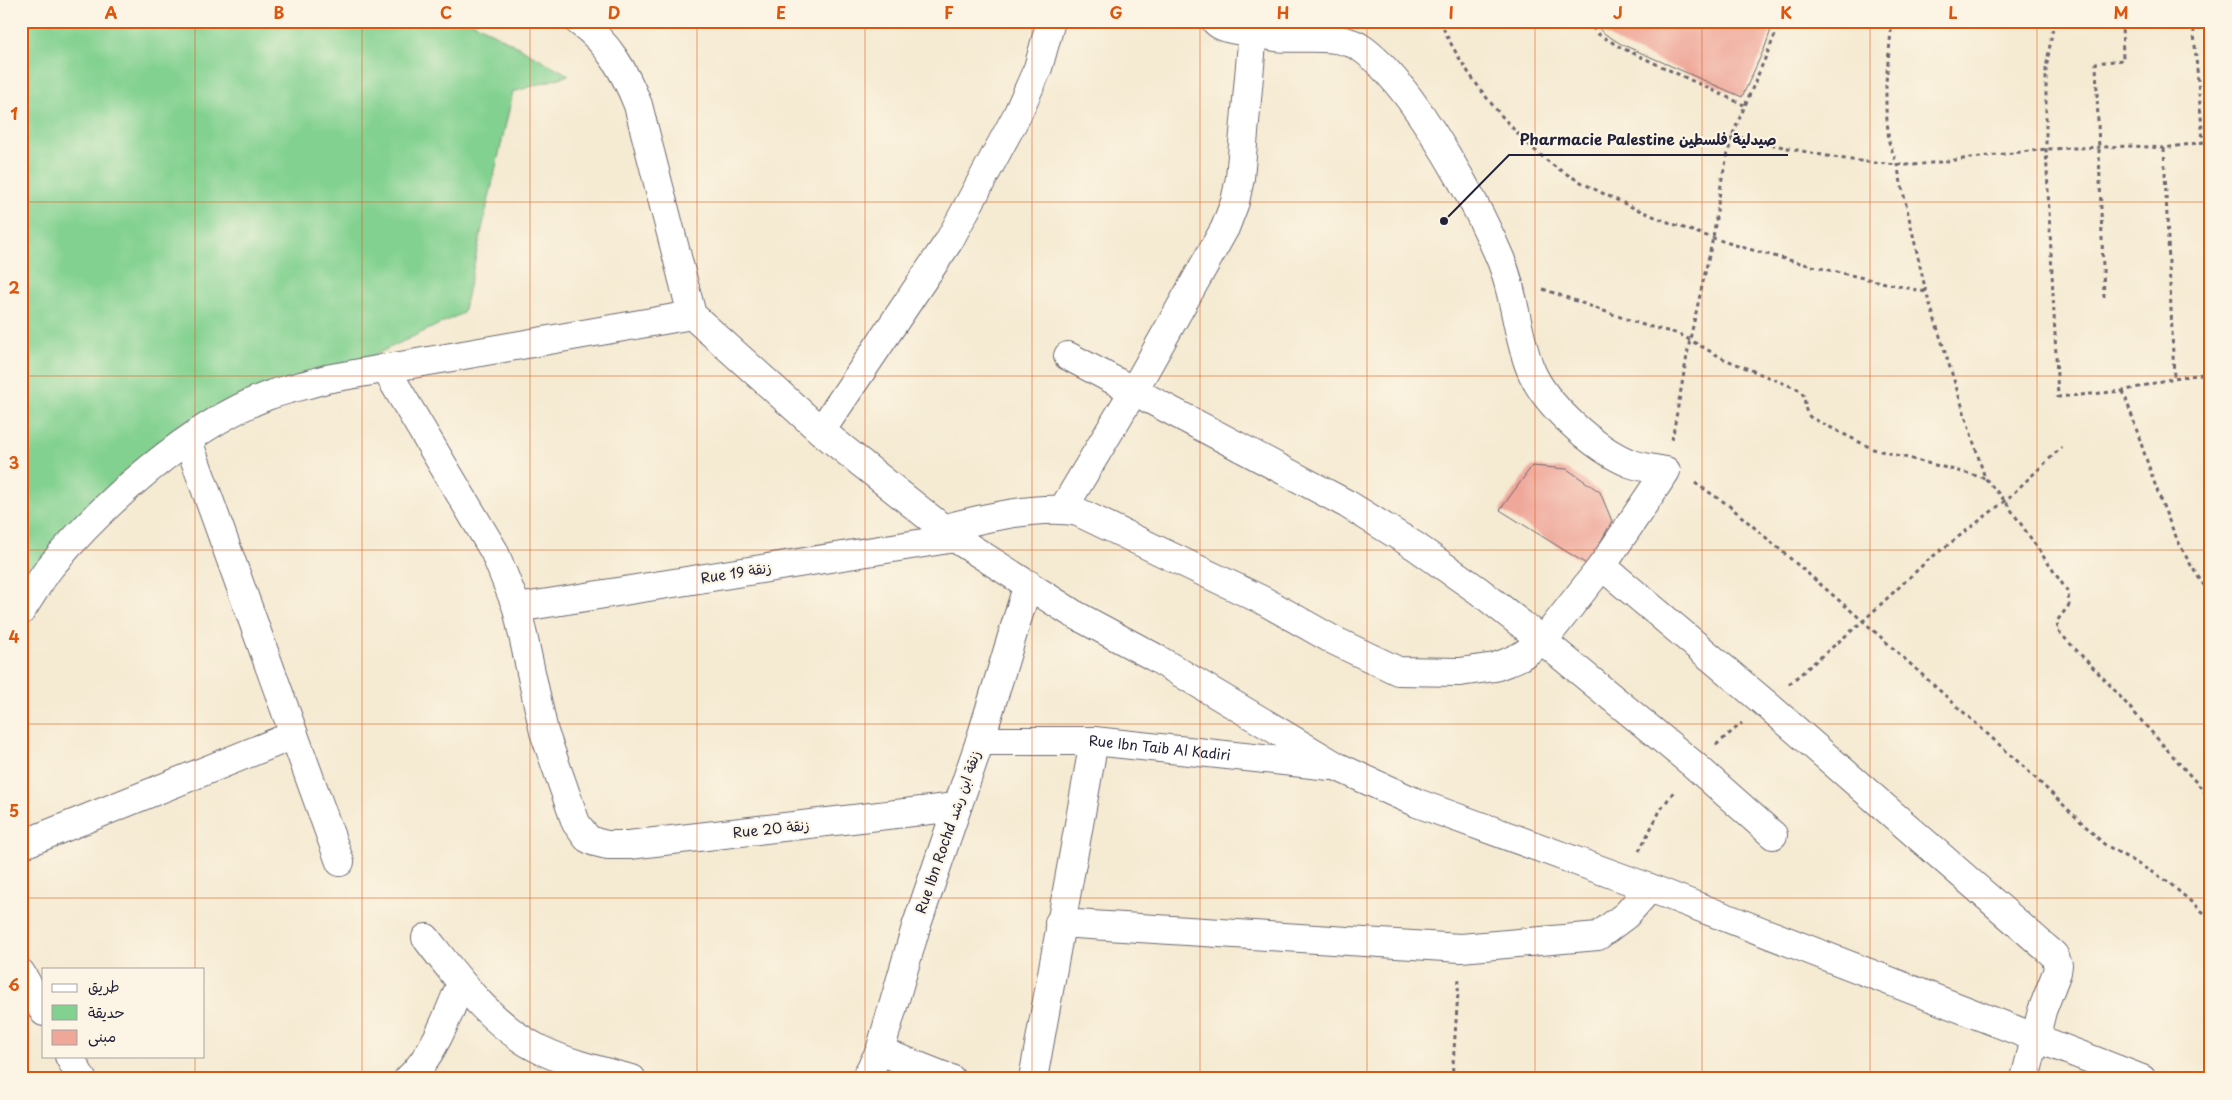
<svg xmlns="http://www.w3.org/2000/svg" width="2232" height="1100" viewBox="0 0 2232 1100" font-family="'Playpen Sans','Playpen Sans Arabic',sans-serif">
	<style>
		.green { fill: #82d190; stroke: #527a66 }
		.building { fill: #efa79a }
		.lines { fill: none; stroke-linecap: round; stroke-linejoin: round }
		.minor-casing { stroke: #6c6870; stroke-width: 30 }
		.tertiary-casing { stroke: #6c6870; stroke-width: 30 }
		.path { stroke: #6c6870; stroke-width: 3; stroke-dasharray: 4 4; stroke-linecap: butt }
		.minor { stroke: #fff; stroke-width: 28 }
		.tertiary { stroke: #fff; stroke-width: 28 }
		.grid { fill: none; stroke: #de560e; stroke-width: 1; stroke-opacity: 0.55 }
		.labels { text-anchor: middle; stroke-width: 4.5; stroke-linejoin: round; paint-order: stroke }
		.street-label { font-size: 14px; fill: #22223b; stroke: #fcf5e5 }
		.leader { fill: none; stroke: #22223b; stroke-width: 2 }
		.callout-dot { fill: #22223b; stroke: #fcf5e5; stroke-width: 2 }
		.callout-label { font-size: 15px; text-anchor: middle; font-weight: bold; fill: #22223b; stroke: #fcf5e5; stroke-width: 4.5; stroke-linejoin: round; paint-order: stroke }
		.neatline { fill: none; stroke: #de560e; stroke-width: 2 }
		.grid-label { font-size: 16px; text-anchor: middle; font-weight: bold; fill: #de560e }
	</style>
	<rect width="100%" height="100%" fill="#fcf5e5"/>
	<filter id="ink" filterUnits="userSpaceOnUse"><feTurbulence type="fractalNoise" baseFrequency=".02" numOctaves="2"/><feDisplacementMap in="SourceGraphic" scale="10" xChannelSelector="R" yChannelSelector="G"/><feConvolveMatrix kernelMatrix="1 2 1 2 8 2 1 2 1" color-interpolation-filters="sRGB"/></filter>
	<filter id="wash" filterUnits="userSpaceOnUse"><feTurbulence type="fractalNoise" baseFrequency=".0096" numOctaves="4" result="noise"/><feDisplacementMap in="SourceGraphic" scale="20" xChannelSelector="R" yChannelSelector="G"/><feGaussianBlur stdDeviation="1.12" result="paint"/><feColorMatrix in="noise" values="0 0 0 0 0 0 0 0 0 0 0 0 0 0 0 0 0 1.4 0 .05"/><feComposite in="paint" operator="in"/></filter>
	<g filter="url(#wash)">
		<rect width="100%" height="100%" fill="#f5ead2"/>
		<path class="green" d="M21 21H471L569 75 513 92 463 313 119 476 21 596Z"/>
		<g id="blocks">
			<path class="building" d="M1593 21H1774L1765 47 1742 97 1621 44 1602 32Z
				M1532 466 1567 469 1600 492 1612 521 1588 565 1500 510Z"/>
		</g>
	</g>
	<g filter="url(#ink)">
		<use href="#blocks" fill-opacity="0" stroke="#6c6870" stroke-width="1"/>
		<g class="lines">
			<defs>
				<g id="minor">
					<path d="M578 21C608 42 625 72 638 105L692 315 821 431 955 538 1072 613 1154 657 1338 767 1417 803 1650 888 2142 1079"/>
					<path d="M1068 356 1347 504 1415 546 1479 591 1543 641 1694 765 1773 835"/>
					<path d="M385 368 494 551 517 608 544 732 576 823 587 838 595 842 607 845H629L956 807"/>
					<path d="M821 431 949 241 1017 115 1038 68 1051 21"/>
					<path d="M188 441 340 862"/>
					<path d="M1063 509 1133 392 1225 228 1235 202 1240 178 1253 32"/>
					<path d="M942 529C980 519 1040 504 1078 512L1264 601 1333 640 1398 671 1460 672 1495 667 1508 662 1521 656 1543 641 1602 566 1666 471C1654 469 1640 467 1629 463 1594 448 1544 404 1530 368 1516 333 1515 293 1500 258 1478 206 1442 143 1409 98 1396 81 1376 57 1358 46 1334 33 1303 40 1276 37 1268 36 1259 33 1250 32 1239 30 1223 30 1215 21"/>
					<path d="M1602 566 1766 704 2054 955 2058 965 2057 972 2042 1011 2025 1079"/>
					<path d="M517 608 955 538"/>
					<path d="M21 611C31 596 40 580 51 566 104 503 189 426 267 396 286 389 307 385 326 379L692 315"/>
					<path id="s1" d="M980 741H1094L1330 766"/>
					<path d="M21 845 294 735"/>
					<path d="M1059 923 1461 948 1598 936 1626 915 1650 888"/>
					<path d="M426 938C458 979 493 1027 541 1050 570 1064 601 1071 632 1079"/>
					<path d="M880 1051 951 1079"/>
					<path d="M408 1079C433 1057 449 1013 461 983"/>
					<path d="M865 1079 880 1051 916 927 980 741 1028 584"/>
					<path d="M1033 1079 1094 741"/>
				</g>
				<path id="tertiary" d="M21 973 44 1012
					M69 1056 82 1079"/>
			</defs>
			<use href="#minor" class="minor-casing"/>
			<use href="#tertiary" class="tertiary-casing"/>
			<path class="path" d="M1440 21C1461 71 1511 134 1554 166 1575 180 1598 191 1621 202 1717 247 1823 269 1926 292
				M1587 21 1598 34 1620 47 1744 105
				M1892 21 1886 82V109L1889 142 1897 165 1926 292 1985 478 2005 501 2068 592 2069 605 2057 621 2058 631 2108 683 2211 799
				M2054 21 2046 69V149L2058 397 2123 391 2174 378 2211 373
				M2193 21 2203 141
				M1732 136C1791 148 1853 165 1914 165L2046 149 2132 146 2164 148 2211 141
				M2164 148 2174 378
				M1543 289 1640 324 1679 334 1724 359 1800 390C1808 399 1802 409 1810 417L1873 449 1985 478
				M2104 297 2096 63 2123 60 2122 21
				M2123 391C2147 455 2167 541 2211 594
				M1672 440 1690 339 1713 238 1722 178 1732 136 1781 21
				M1695 483 1727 504 1863 621 2025 768 2104 844 2167 881 2211 919
				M1789 684 1863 621 1927 561 2005 501 2062 447
				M1716 745 1742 723
				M1639 851 1661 809 1675 790
				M1452 1079 1459 978"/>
			<use href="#minor" class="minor"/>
			<use href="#tertiary" class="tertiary"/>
		</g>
	</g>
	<path class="grid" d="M195 21V969M362 21V1079M530 21V1079M697 21V1079M865 21V1079M1032 21V1079M1200 21V1079M1367 21V1079M1535 21V1079M1702 21V1079M1870 21V1079M2037 21V1079M21 202H2211M21 376H2211M21 550H2211M21 724H2211M21 898H2211M195 1056V1079"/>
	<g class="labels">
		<g class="street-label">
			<text transform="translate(736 573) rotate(-9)" y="5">Rue 19 زنقة</text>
			<text dy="5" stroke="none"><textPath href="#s1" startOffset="180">Rue Ibn Taib Al Kadiri</textPath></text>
			<text transform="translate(771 829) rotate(-6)" y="5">Rue 20 زنقة</text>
			<text transform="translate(948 832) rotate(-71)" y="5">Rue Ibn Rochd زنقة ابن رشد</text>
		</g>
	</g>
	<path class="leader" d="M1444 221L1509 155H1788"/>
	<circle class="callout-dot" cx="1444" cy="221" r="5"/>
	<g class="callout-label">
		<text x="1648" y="145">Pharmacie Palestine صيدلية فلسطين</text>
	</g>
	<rect width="2232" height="1100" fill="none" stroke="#fcf5e5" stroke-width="55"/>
	<rect x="42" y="968" width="162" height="90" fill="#fcf5e5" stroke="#a5a1a1"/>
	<rect x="52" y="984" width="25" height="8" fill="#ffffff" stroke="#a5a1a1"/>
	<text x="88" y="992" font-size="15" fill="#22223b">طريق</text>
	<rect x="52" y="1005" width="25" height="15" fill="#82d190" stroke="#a5a1a1"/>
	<text x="88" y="1018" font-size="15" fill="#22223b">حديقة</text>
	<rect x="52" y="1030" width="25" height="15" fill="#efa79a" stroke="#a5a1a1"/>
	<text x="88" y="1042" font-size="15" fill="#22223b">مبنى</text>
	<rect x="28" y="28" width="2176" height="1044" class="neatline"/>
	<g class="grid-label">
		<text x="111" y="19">A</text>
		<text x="279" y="19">B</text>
		<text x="446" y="19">C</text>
		<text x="614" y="19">D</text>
		<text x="781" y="19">E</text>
		<text x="949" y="19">F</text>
		<text x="1116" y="19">G</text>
		<text x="1283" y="19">H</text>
		<text x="1451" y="19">I</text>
		<text x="1618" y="19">J</text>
		<text x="1786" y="19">K</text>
		<text x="1953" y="19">L</text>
		<text x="2121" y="19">M</text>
		<text x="14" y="120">1</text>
		<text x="14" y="294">2</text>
		<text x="14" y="469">3</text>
		<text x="14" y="643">4</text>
		<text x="14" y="817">5</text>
		<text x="14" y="991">6</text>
	</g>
</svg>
